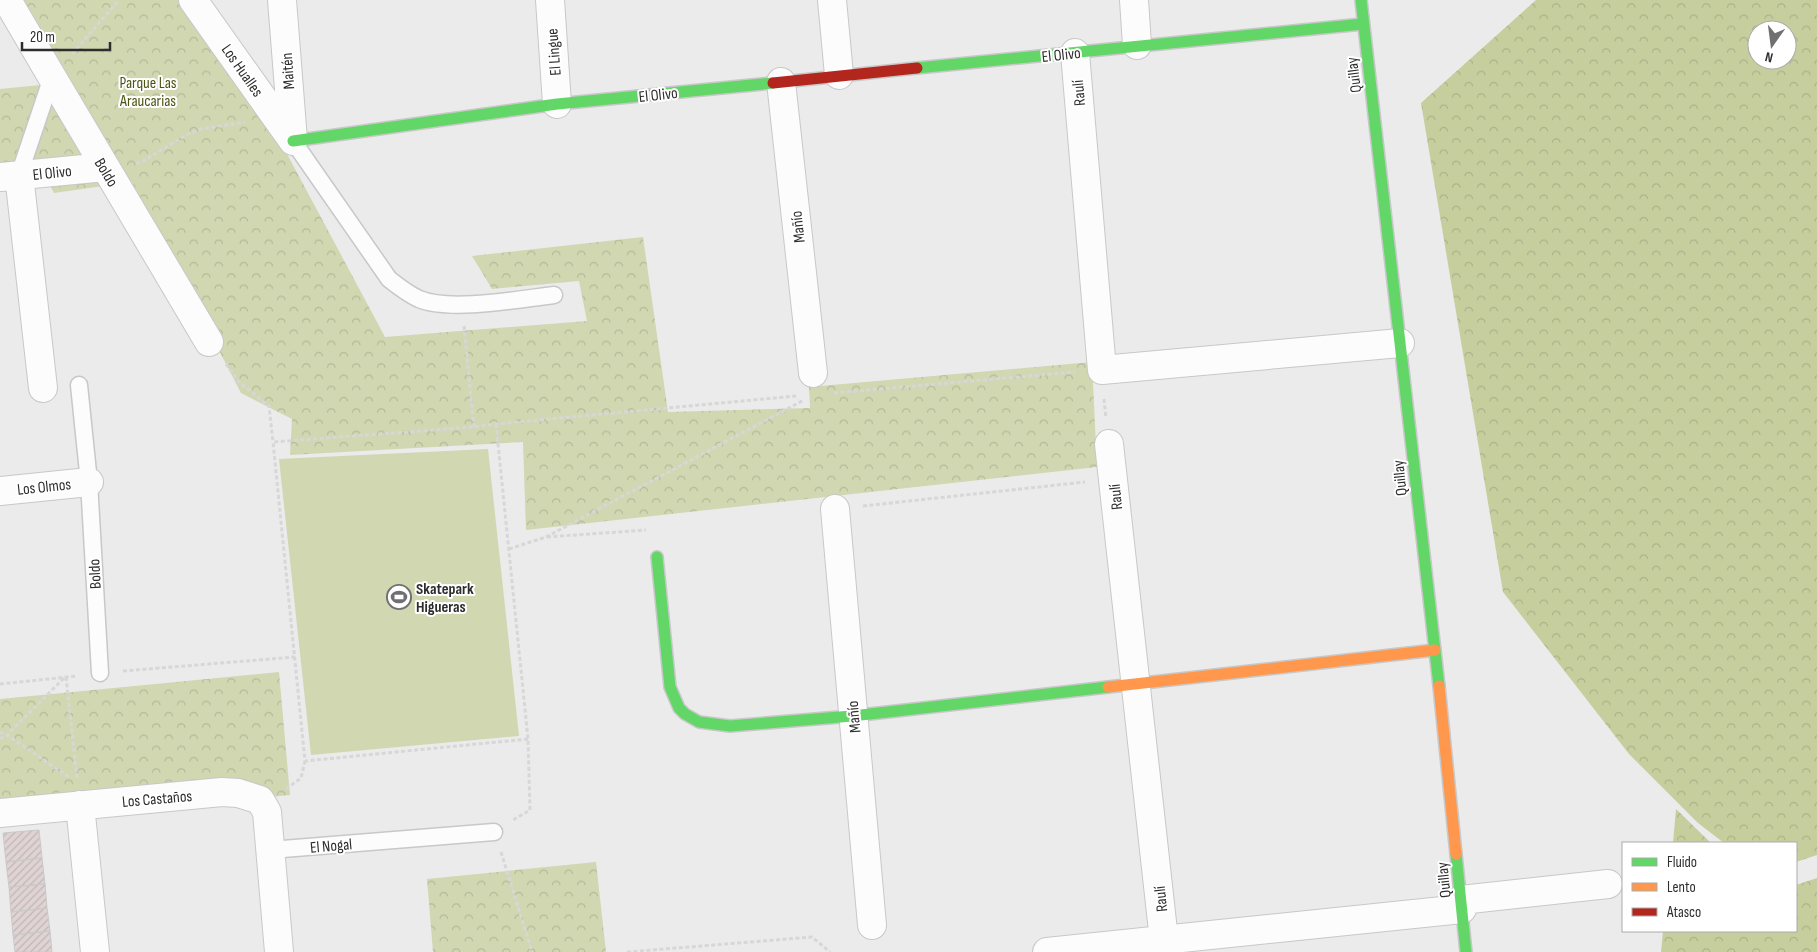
<svg xmlns="http://www.w3.org/2000/svg" width="1817" height="952" viewBox="0 0 1817 952" font-family="'Sofia Sans Condensed',sans-serif">
	<style>
		.forest { fill: url(#forest-crowns); fill-rule: evenodd }
		.park { fill: url(#park-crowns) }
		.pitch { fill: #d1d7b1 }
		.building { fill: url(#building-hatch); stroke: #c9c9c9 }
		.lines { fill: none; stroke-linecap: round; stroke-linejoin: round }
		.lane-casing { stroke: #c8c8c9; stroke-width: 19 }
		.street-casing { stroke: #c8c8c9; stroke-width: 30 }
		.fast-casing { stroke: #c8c8c9; stroke-width: 14 }
		.slow-casing { stroke: #c8c8c9; stroke-width: 14 }
		.jam-casing { stroke: #c8c8c9; stroke-width: 14 }
		.path { stroke: #d7d7d8; stroke-width: 3; stroke-dasharray: 4 2.5; stroke-linecap: butt }
		.lane { stroke: #fcfcfc; stroke-width: 16 }
		.street { stroke: #fcfcfc; stroke-width: 28 }
		.fast { stroke: #63d668; stroke-width: 11 }
		.slow { stroke: #ff974d; stroke-width: 11 }
		.jam { stroke: #b3261e; stroke-width: 11 }
		.labels { text-anchor: middle; stroke-width: 4; stroke-linejoin: round; paint-order: stroke }
		.street-label { font-size: 16px; fill: #2d2d2e; stroke: #fff }
		.park-label { font-size: 16px; fill: #4d5412; stroke: #fff }
		.poi-label { font-size: 16px; font-weight: bold; fill: #2d2d2e; stroke: #fff; text-anchor: start }
	</style>
	<defs>
		<pattern id="forest-crowns" width="20" height="18" patternUnits="userSpaceOnUse" patternTransform="scale(1.25)"><rect width="20" height="18" fill="#c7ce9e"/><path d="M2 6a3 3 0 1 1 6 0M12 15a3 3 0 1 1 6 0" fill="none" stroke="#abb188"/></pattern>
		<pattern id="park-crowns" width="20" height="18" patternUnits="userSpaceOnUse" patternTransform="scale(1.25)"><rect width="20" height="18" fill="#d1d7b1"/><path d="M2 6a3 3 0 1 1 6 0M12 15a3 3 0 1 1 6 0" fill="none" stroke="#b4b999"/></pattern>
		<pattern id="building-hatch" width="6" height="6" patternUnits="userSpaceOnUse" patternTransform="scale(1.25)"><rect width="6" height="6" fill="#dfd4d3"/><path d="M-1 1l2-2M0 6l6-6M5 7l2-2" fill="none" stroke="#c0b6b5"/></pattern>
	</defs>
	<rect width="100%" height="100%" fill="#ebebec"/>
	<path class="forest" d="M1536 0H1817V855L1796 862V843H1724L1698 823 1629 754 1503 592 1421 103ZM1757 30H1787V60H1757Z
		M1676 809 1711 843H1673Z
		M1817 878V952H1661L1663 931H1796V885Z"/>
	<path class="park" d="M10 0H200L233 53 385 337 587 321 579 281 492 289 472 256 643 237 668 412 810 408 809 387 1092 362 1097 467 526 530 523 442 290 455 292 419 241 393 132 182 54 193 38 163 0 167V89L51 84Z
		M279 672 290 795 0 825V699Z
		M596 862 606 952H433L427 879Z"/>
	<path class="pitch" d="M488 449 519 736 311 755 279 459Z"/>
	<path class="building" d="M39 830 42 858 6 862 3 833Z
		M42 858 45 884 9 887 6 862Z
		M45 884 47 908 11 912 9 887Z
		M47 908 50 931 13 935 11 912Z
		M50 931 52 952H15L13 935Z"/>
	<g class="lines">
		<defs>
			<path id="lane" d="M293 141 389 279C399 287 408 294 419 299 450 312 520 299 554 295
				M19 175 52 77
				M79 385 89 482 100 673
				M270 850 494 832"/>
			<path id="street" d="M7 0 52 77 209 342
				M193 0 293 141
				M282 0 293 140
				M550 0 557 104
				M832 0 839 75
				M1134 0 1137 45
				M1075 53 1102 370 1400 343
				M781 82 813 373
				M19 175 43 388
				M1 177 105 167
				M1109 444 1164 940
				M0 491 89 482
				M835 509 872 925
				M80 805 95 952
				M0 813 222 792 238 793 260 800 267 812 279 952
				M1461 900 1608 884
				M1047 952 1462 909"/>
			<path id="fast" d="M1361 0 1439 686
				M917 68 1363 24
				M293 141 557 104 773 83
				M657 557 670 687 679 708 685 714 699 722 730 726 852 716 1108 687
				M1456 854 1466 952"/>
			<path id="slow" d="M1439 686 1456 854
				M1108 687 1435 650"/>
			<path id="jam" d="M773 83 917 68"/>
		</defs>
		<use href="#lane" class="lane-casing"/>
		<use href="#street" class="street-casing"/>
		<use href="#fast" class="fast-casing"/>
		<use href="#slow" class="slow-casing"/>
		<use href="#jam" class="jam-casing"/>
		<path class="path" d="M72 54 119 0
			M136 163H140L188 134 201 129 245 122
			M464 326 474 427
			M226 364 239 382 269 406 273 442
			M834 393 1075 372
			M1104 399 1106 418
			M496 424 528 739 530 810 513 820
			M863 506 1085 482
			M547 537 646 530
			M509 549 546 537 804 400
			M123 671 295 657
			M66 677 77 778
			M0 684 77 676
			M0 732 7 735 69 777
			M0 739 7 735 65 677
			M528 739 305 761 273 442 474 427 496 424 796 396
			M286 789 301 778 305 761
			M501 852 532 952
			M627 952 812 937 830 952"/>
		<use href="#lane" class="lane"/>
		<use href="#street" class="street"/>
		<use href="#fast" class="fast"/>
		<use href="#slow" class="slow"/>
		<use href="#jam" class="jam"/>
	</g>
	<defs>
		<symbol id="stadium-ring" viewBox="-11 -11 22 22"><circle r="9.5" fill="#fff" stroke="#707070" stroke-width="1.5"/><path d="M0-5a6.5 5 0 1 0 0 10a6.5 5 0 1 0 0-10ZM-3.5-1.8h7v3.6h-7Z" fill="#707070"/></symbol>
	</defs>
	<g fill-rule="evenodd">
		<use href="#stadium-ring" x="385" y="583" width="28" height="28"/>
	</g>
	<g class="labels">
		<g class="street-label">
			<text transform="translate(553 52) rotate(-94)" y="6">El Lingue</text>
			<text transform="translate(1061 54) rotate(-6)" y="6">El Olivo</text>
			<text transform="translate(243 70) rotate(55)" y="6">Los Hualles</text>
			<text transform="translate(287 71) rotate(-94)" y="6">Maitén</text>
			<text transform="translate(1353 75) rotate(-97)" y="6">Quillay</text>
			<text transform="translate(1078 93) rotate(-95)" y="6">Raulí</text>
			<text transform="translate(658 94) rotate(-6)" y="6">El Olivo</text>
			<text transform="translate(52 172) rotate(-6)" y="6">El Olivo</text>
			<text transform="translate(107 172) rotate(59)" y="6">Boldo</text>
			<text transform="translate(797 227) rotate(-96)" y="6">Mañío</text>
			<text transform="translate(1399 478) rotate(-96)" y="6">Quillay</text>
			<text transform="translate(44 486) rotate(-6)" y="6">Los Olmos</text>
			<text transform="translate(1115 497) rotate(-96)" y="6">Raulí</text>
			<text transform="translate(94 574) rotate(-93)" y="6">Boldo</text>
			<text transform="translate(853 717) rotate(-95)" y="6">Mañío</text>
			<text transform="translate(157 798) rotate(-5)" y="6">Los Castaños</text>
			<text transform="translate(331 845) rotate(-5)" y="6">El Nogal</text>
			<text transform="translate(1443 880) rotate(-96)" y="6">Quillay</text>
			<text transform="translate(1160 899) rotate(-96)" y="6">Raulí</text>
		</g>
		<g class="park-label">
			<text x="148" y="88">Parque Las<tspan x="148" dy="18">Araucarias</tspan></text>
		</g>
		<g class="poi-label">
			<text x="416" y="594">Skatepark<tspan x="416" dy="18">Higueras</tspan></text>
		</g>
	</g>
	<rect x="1622" y="842" width="175" height="90" fill="#ffffff" stroke="#ababab"/>
	<rect x="1632" y="858" width="25" height="8" fill="#63d668" stroke="#ababab"/>
	<text x="1667" y="867" font-size="15" fill="#2d2d2e">Fluido</text>
	<rect x="1632" y="883" width="25" height="8" fill="#ff974d" stroke="#ababab"/>
	<text x="1667" y="892" font-size="15" fill="#2d2d2e">Lento</text>
	<rect x="1632" y="908" width="25" height="8" fill="#b3261e" stroke="#ababab"/>
	<text x="1667" y="917" font-size="15" fill="#2d2d2e">Atasco</text>
	<g transform="translate(1772 45) rotate(194)"><circle r="24" fill="#ffffff" stroke="#ababab"/>
	<path d="M0-4L9 19L0 12L-9 19Z" fill="#707070"/>
	<text y="-8" font-size="14" font-weight="bold" text-anchor="middle" fill="#2d2d2e">N</text>
	</g>
	<path d="M22 42v8h88v-8" fill="none" stroke="#2d2d2e" stroke-width="2.5"/>
	<text x="30" y="42" font-size="15" fill="#2d2d2e" stroke="#ffffff" stroke-width="4" paint-order="stroke">20 m</text>
</svg>
